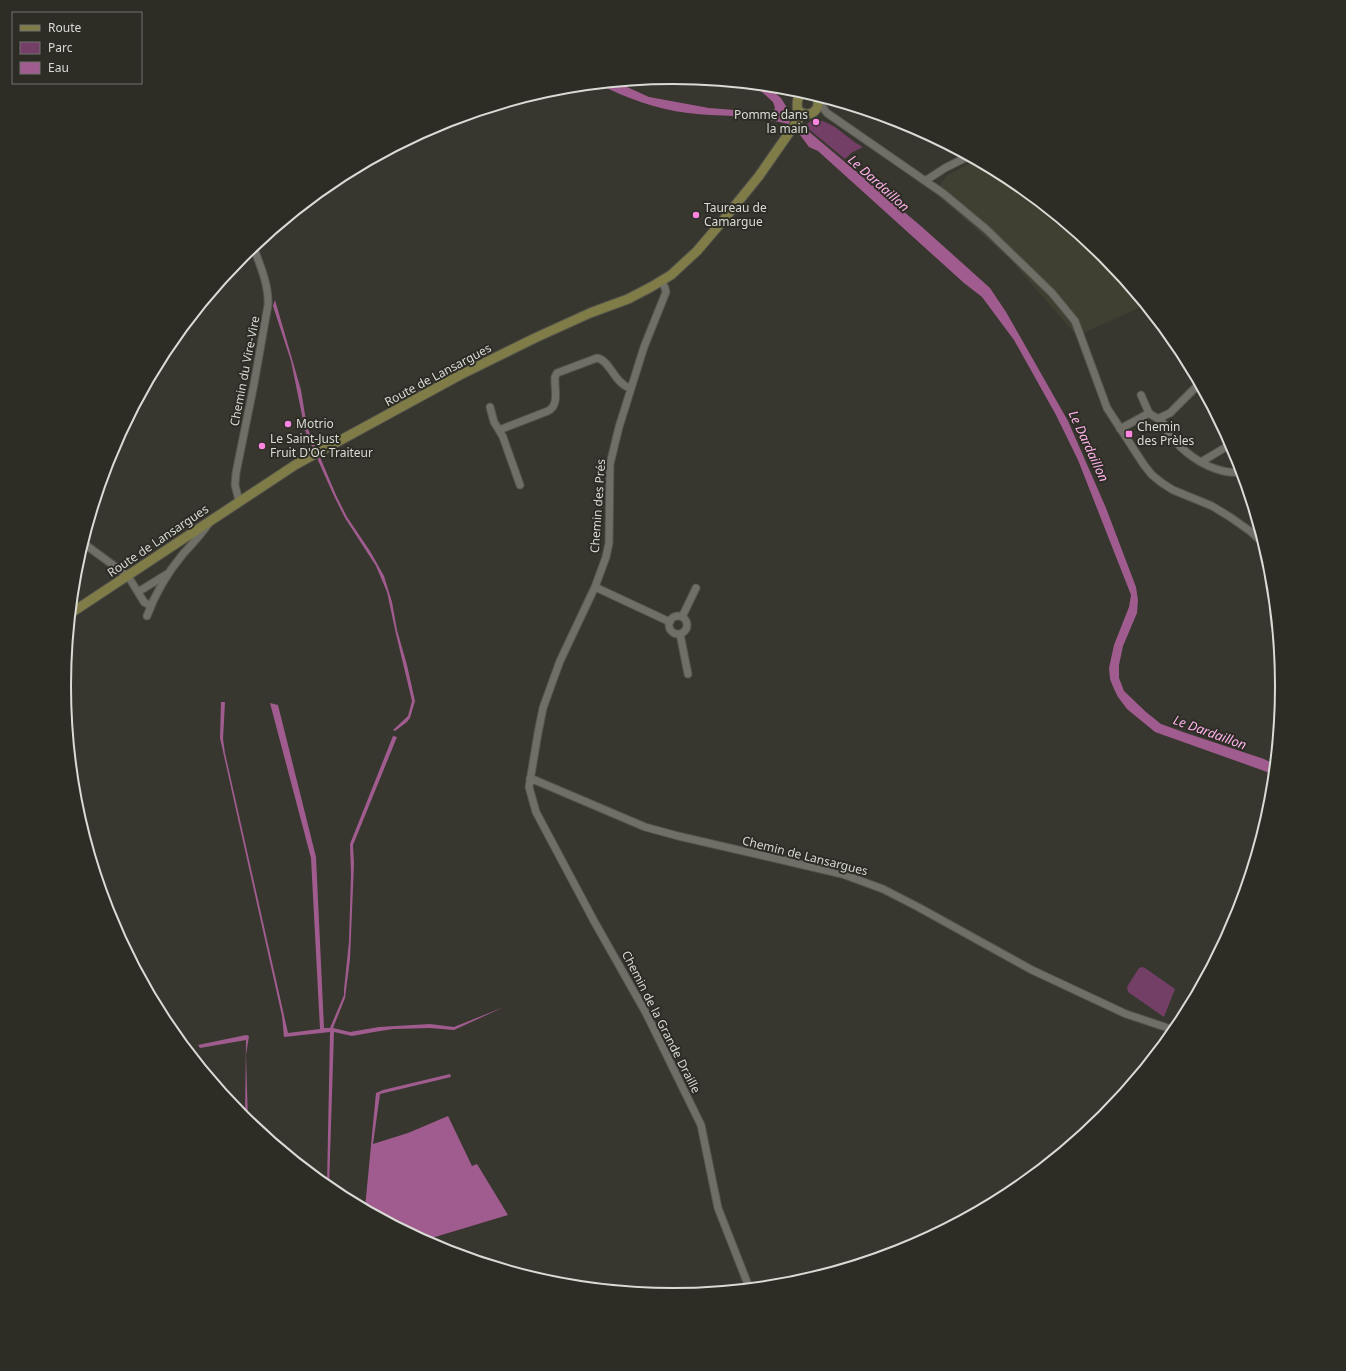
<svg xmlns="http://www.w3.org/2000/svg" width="1346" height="1371" viewBox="0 0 1346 1371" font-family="'Noto Sans',sans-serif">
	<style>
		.built { fill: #404032 }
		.green { fill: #743f66 }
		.water { fill: #a15c8f }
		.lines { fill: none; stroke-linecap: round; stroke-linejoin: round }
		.minor-casing { stroke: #53534c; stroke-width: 9 }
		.major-casing { stroke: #53534c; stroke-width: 11 }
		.minor { stroke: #6f6f67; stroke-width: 7 }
		.major { stroke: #7f7c48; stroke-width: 9 }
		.poi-dot { fill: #fe86e1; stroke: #2d2d26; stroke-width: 1.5 }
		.labels { text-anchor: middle; stroke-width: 4; stroke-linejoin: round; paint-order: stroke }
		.poi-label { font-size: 12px; fill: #dbdbd6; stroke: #2d2d26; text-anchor: start }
		.street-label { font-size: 12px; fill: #dbdbd6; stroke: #2d2d26 }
		.water-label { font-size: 13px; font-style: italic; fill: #feb1e9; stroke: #2d2d26 }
		.rim { fill: none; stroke: #dbdbd6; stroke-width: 2 }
	</style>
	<rect width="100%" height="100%" fill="#37372f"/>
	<path class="built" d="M976 160 1012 179 1104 255 1145 305 1077 336 1009 258 935 193 946 176Z"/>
	<path class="green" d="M813 119C836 122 844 137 863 147L851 153 845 159 805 126Z
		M1142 967 1145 968 1175 989 1164 1017 1128 992 1127 987 1139 968Z"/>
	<path class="water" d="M616 82 649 97 709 108 772 113 775 108 773 102 753 84 767 86 781 98 792 116 789 124C771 120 752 117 734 116 719 115 703 115 688 113 655 109 627 98 598 84Z
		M801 125 922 227 990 288 1006 312 1068 421 1106 508 1136 587 1138 600 1137 613 1123 646 1119 665V678L1124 691 1146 712 1161 724 1183 732 1264 759 1274 764 1273 774 1155 732 1127 709 1118 697 1114 689 1110 679 1109 668 1114 645 1129 607 1131 595 1078 460 1056 415 1014 340 982 297 964 283 818 151 809 147 797 131Z
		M275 300 301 390 307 427 316 448 313 449 305 430 291 361 273 306Z
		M320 457 336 495 347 517 370 551 384 576 392 602 397 630 407 665 415 701 410 718 407 722 395 731 393 730 408 716 412 701 396 634 387 592 376 566 345 518 334 496 317 458Z
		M221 702H225L223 739 225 753 288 1033 320 1029 311 858 270 703 278 705 316 857 324 1028H330L344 995V990L349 941 351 874 350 844 393 736 397 737 353 845 354 864 350 959 345 998 333 1028 350 1032 379 1027 430 1024 454 1027 504 1007 454 1030 430 1028 393 1029 374 1032 352 1036 334 1032 329 1187 327 1185 330 1032 284 1037 282 1016 220 738Z
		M246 1035 249 1036 246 1055 248 1121 245 1118 246 1040 200 1048 198 1045Z
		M450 1074 451 1077 380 1094 373 1144 408 1133 448 1116 472 1166 477 1164 508 1215 425 1240 365 1208 376 1093 383 1090Z"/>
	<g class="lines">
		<defs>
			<path id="minor" d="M818 101 827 113 944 194 986 229 1052 293 1075 321 1107 408 1144 465 1152 475 1162 483 1173 490 1212 506 1230 517 1250 531 1263 543
				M925 181 945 168 969 156
				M661 280 665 288 666 292 644 347 619 427 610 464 609 543 606 557 595 587 560 661 552 683 543 708 538 733 529 787 536 812 594 921 646 1013 701 1125 718 1208 749 1287
				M1141 395 1149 413
				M490 407 494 422 499 430 548 411C560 405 554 388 555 377L557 373 597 358C610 360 614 383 630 388
				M1149 413C1154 417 1160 419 1164 424 1166 428 1167 432 1170 435 1183 452 1202 466 1223 471 1229 472 1235 474 1241 471
				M1159 418 1170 413 1199 384
				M1120 429 1149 413
				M499 430 503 437 520 485
				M1201 462 1226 447 1229 448 1237 456
				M239 501 235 485 236 473 254 384 268 305C269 285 260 265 253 246
				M83 543 128 576 144 602 151 606
				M595 587 670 622
				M138 592 167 574
				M669 625a9 9 0 1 1 18 0a9 9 0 1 1-18 0Z
				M147 616C155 594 168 572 183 554 192 544 201 535 209 523
				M682 617 696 588
				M680 634 688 674
				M530 778 645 827 678 836 842 874 883 889 918 907 1032 970 1126 1014 1174 1030"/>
			<path id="major" d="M799 111C811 120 824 107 815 95
				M71 613 295 465 460 375 535 338 590 313 628 299 651 287 671 275 697 251 720 224 759 176 798 120C799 109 792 97 806 92"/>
		</defs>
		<use href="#minor" class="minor-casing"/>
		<use href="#major" class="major-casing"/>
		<use href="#minor" class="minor"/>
		<use href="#major" class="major"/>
	</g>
	<g class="poi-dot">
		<circle cx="816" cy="122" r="4"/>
		<circle cx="696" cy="215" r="4"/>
		<circle cx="288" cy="424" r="4"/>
		<rect x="1125" y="430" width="8" height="8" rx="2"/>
		<circle cx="262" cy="446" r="4"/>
	</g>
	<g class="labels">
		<g class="poi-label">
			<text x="808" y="119" text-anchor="end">Pomme dans<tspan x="808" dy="14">la main</tspan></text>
			<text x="704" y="212">Taureau de<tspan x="704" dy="14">Camargue</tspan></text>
			<text x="296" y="428">Motrio</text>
			<text x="1137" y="431">Chemin<tspan x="1137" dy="14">des Prèles</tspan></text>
			<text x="270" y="443">Le Saint-Just<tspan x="270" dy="14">Fruit D'Oc Traiteur</tspan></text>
		</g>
		<g class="street-label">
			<text transform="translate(245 371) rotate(-79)" y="4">Chemin du Vire-Vire</text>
			<text transform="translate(438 375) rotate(-28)" y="4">Route de Lansargues</text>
			<text transform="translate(598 506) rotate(-86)" y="4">Chemin des Prés</text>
			<text transform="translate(158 541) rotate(-34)" y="4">Route de Lansargues</text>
			<text transform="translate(805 856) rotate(14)" y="4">Chemin de Lansargues</text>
			<text transform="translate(661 1022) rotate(63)" y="4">Chemin de la Grande Draille</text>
		</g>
		<g class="water-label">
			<text transform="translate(879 183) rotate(42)" y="5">Le Dardaillon</text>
			<text transform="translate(1089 446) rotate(65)" y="5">Le Dardaillon</text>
			<text transform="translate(1210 732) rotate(20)" y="5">Le Dardaillon</text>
		</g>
	</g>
	<path d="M0 0H1346V1371H0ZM71 686a602 602 0 1 1 1204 0a602 602 0 1 1-1204 0Z" fill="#2d2d26" fill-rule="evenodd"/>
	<path class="rim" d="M71 686a602 602 0 1 1 1204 0a602 602 0 1 1-1204 0Z"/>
	<rect x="12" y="12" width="130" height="72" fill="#2d2d26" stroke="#73736c"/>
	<rect x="20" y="25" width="20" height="6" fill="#7f7c48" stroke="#73736c"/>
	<text x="48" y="32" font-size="12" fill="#dbdbd6">Route</text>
	<rect x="20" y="42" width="20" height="12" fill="#743f66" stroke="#73736c"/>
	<text x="48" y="52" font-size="12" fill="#dbdbd6">Parc</text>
	<rect x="20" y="62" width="20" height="12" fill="#a15c8f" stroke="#73736c"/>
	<text x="48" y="72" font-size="12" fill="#dbdbd6">Eau</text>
</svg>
